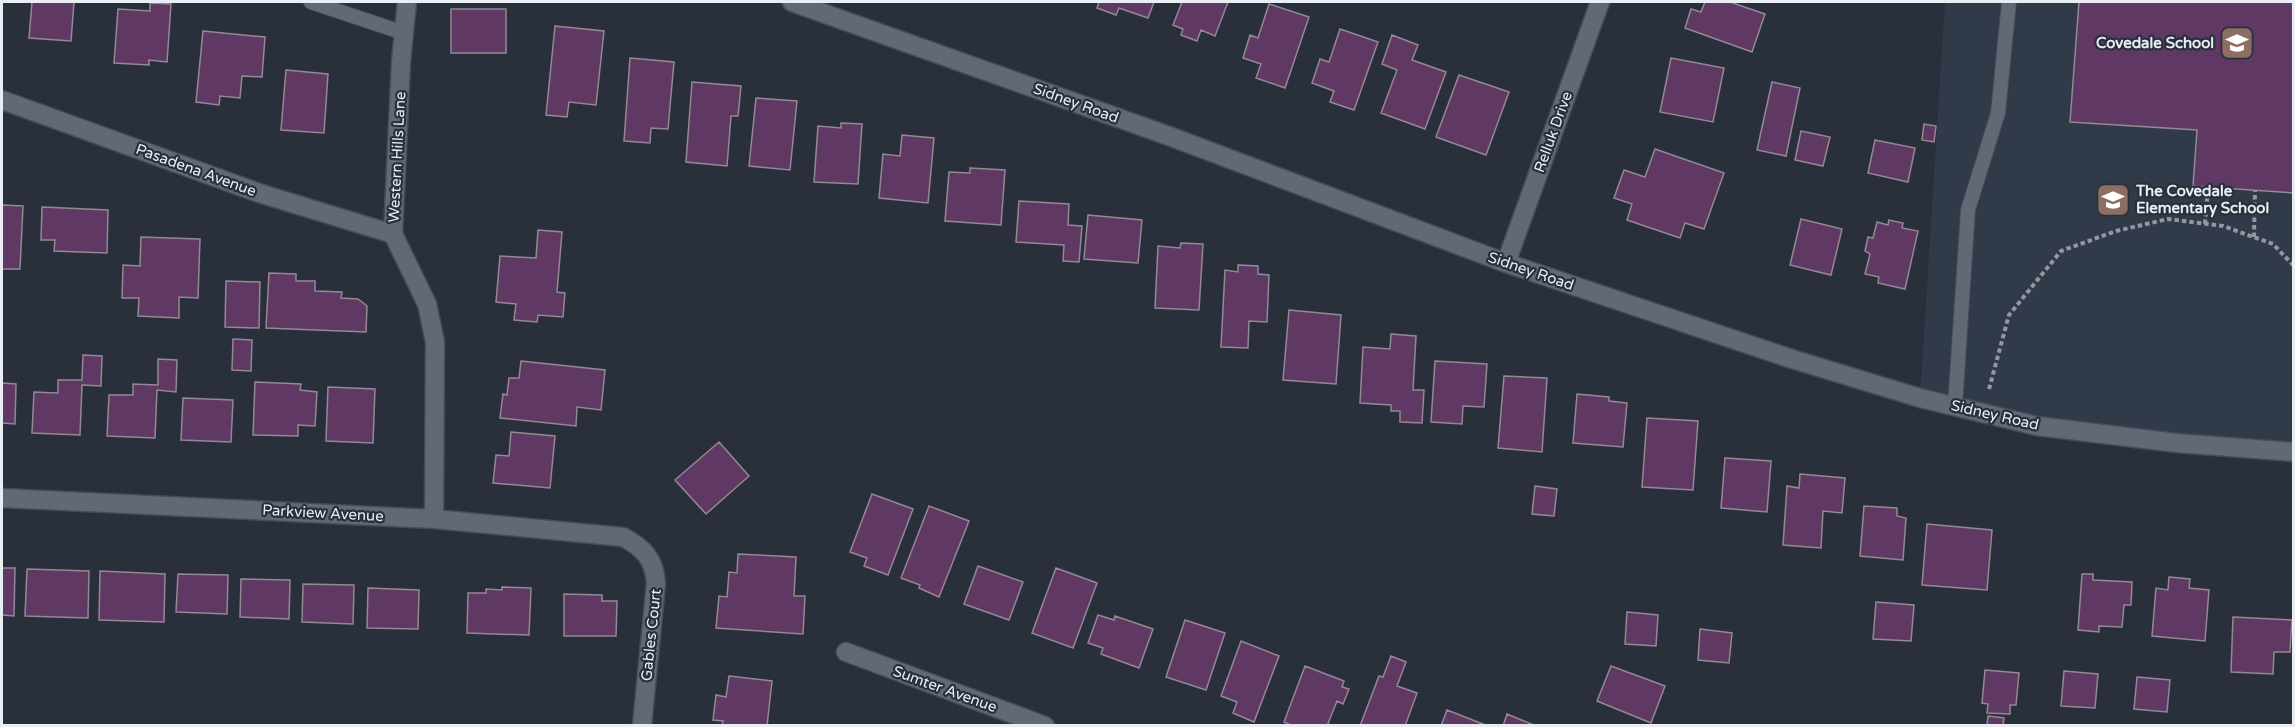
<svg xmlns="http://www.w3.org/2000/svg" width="2295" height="727" viewBox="0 0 2295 727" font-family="'Varela Round',sans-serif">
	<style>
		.built { fill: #313a49 }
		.building { fill: #5f3964; stroke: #938894; stroke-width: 1.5 }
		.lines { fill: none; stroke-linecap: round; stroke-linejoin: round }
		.service-casing { stroke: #464b54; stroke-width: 16 }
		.minor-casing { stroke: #464b54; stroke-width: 21 }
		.path { stroke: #9297a0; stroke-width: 4; stroke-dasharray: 4.5 3; stroke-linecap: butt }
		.service { stroke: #626975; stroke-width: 14 }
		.minor { stroke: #626975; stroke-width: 18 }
		.labels { text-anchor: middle; stroke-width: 4.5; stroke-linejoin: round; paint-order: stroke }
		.poi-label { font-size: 15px; font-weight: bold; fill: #e9edf4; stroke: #2a303b; text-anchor: end }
		.street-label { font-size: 15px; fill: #e9edf4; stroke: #2a303b }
	</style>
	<rect width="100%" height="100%" fill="#2a303b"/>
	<path class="built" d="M1945 2H2293V452L2177 443 1920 398Z"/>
	<path class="building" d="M32 2H74L71 41 29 38Z
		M1099 2H1154L1148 18 1119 8 1116 15 1097 8Z
		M1182 2H1228L1215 36 1201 30 1197 41 1181 35 1183 29 1173 25Z
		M1705 2H1730L1765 14 1752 52 1685 28 1691 9 1701 12Z
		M2079 2H2294V193L2193 186 2197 130 2070 122Z
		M150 3 171 4 167 62 149 60V65L114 63 118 9 150 11Z
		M1269 4 1309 17 1285 88 1256 78 1261 64 1243 58 1250 35 1258 38Z
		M451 9H506V53H451Z
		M555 26 604 31 596 105 569 102 567 117 546 115Z
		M1340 29 1378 42 1354 110 1330 102 1334 91 1312 83 1320 59 1329 62Z
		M203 31 265 37 262 77 242 76 240 98 220 96 219 105 196 102Z
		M1392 35 1418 45 1412 60 1446 72 1425 129 1381 113 1397 70 1382 64Z
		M630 58 674 62 668 129 651 128 650 143 624 141Z
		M1671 58 1724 68 1713 122 1660 112Z
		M286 70 328 74 324 133 281 130Z
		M1459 75 1509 92 1486 155 1436 137Z
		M692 82 741 86 738 116H731L727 166 686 162Z
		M1772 82 1800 88 1786 156 1757 150Z
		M756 98 797 101 790 170 749 166Z
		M841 123 862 124 858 184 814 182 818 126 841 128Z
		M1924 124 1936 126 1934 142 1922 140Z
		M1801 131 1830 137 1823 166 1795 160Z
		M902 135 934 138 928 203 879 198 883 154 900 156Z
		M1875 140 1915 148 1908 182 1868 173Z
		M1655 149 1724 173 1704 229 1685 223 1680 238 1627 220 1632 204 1614 198 1624 170 1645 177Z
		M970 168 1005 170 1001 225 945 221 949 172 970 173Z
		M1019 201 1069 204 1068 225 1082 226 1079 262 1063 261 1064 245 1016 242Z
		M2 205 23 206 20 269H2Z
		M42 207 108 210 107 253 54 251 55 240H41Z
		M1088 215 1142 220 1138 263 1084 259Z
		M1801 219 1842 229 1831 275 1790 265Z
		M1889 220 1903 223 1902 228 1918 231 1905 289 1878 283 1879 277 1865 274 1870 254 1865 251 1868 237 1873 238 1877 222 1888 225Z
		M538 230 562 232 557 292 565 293 563 317 538 315 537 322 514 320 516 304 496 302 500 256 536 258Z
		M141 237 200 239 198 298 179 297V318L138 316 139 298H122L123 265 140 266Z
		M1181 243 1203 244 1199 310 1155 308 1158 246 1180 248Z
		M1238 265 1258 266V274L1269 275 1267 322 1249 321 1248 348 1221 347 1225 270 1238 272Z
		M269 273 296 274V281H315V291L342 292 341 298 358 299 367 306 366 332 266 328Z
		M226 281 260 282 259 328 225 327Z
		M1289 310 1341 315 1336 384 1283 380Z
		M1391 334 1416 336 1413 390H1424L1422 423 1400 422V411H1391V405L1360 403 1363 347 1390 349Z
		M233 339 252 340 251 371 232 370Z
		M83 355 102 356 101 386 82 385 80 435 32 433 34 392 58 393V380H82Z
		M158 359 177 360 176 392 157 390 155 438 107 436 109 395H133V384L158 385Z
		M521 361 605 370 601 410 577 407 576 426 500 418 503 394 507 395 509 378H519Z
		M1435 361 1487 364 1484 407 1463 406 1462 424 1431 422Z
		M1504 376 1547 378 1542 452 1498 448Z
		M255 382 301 384 300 390 317 392 315 426 298 425V436L253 435Z
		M2 383 16 384 15 424 2 423Z
		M328 387 375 389 373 443 326 441Z
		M1577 394 1609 397V401L1627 403 1623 447 1573 443Z
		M183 398 233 400 231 442 181 440Z
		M1647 418 1698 421 1693 490 1642 487Z
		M511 432 555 436 550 488 493 483 496 455 509 456Z
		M719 442 749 476 706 514 675 480Z
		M1725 458 1771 461 1767 512 1721 508Z
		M1800 474 1845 478 1842 513 1823 511 1821 548 1783 545 1787 486 1799 488Z
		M1535 486 1557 489 1554 516 1532 514Z
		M872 494 913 509 888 575 864 566 867 558 850 552Z
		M929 506 969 521 939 597 919 588 920 585 901 578Z
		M1864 506 1897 508V516L1906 518 1903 560 1860 556Z
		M1927 524 1992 530 1987 590 1922 585Z
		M738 554 796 557 794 596H805L803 634 716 628 719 596 727 597 729 572 737 573Z
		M978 566 1023 582 1009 620 964 604Z
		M2 568H15L14 616 2 615Z
		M1056 568 1097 583 1073 648 1032 633Z
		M27 569 89 571 88 618 25 616Z
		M100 571 165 574 164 622 99 620Z
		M178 574 228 575 227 614 176 612Z
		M2082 574H2093V580L2132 582 2131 605H2124L2122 627 2099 626V632L2078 630Z
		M2169 577 2190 579 2189 588 2209 590 2205 641 2152 636 2156 588 2168 590Z
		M241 579 290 580 289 619 240 617Z
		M303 584 354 585 353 624 302 622Z
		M502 587 531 588 529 635 467 633 468 593H486V589L502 590Z
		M368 588 419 590 418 629 367 628Z
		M564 594 602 595V601H617L616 636H564Z
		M1876 602 1914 605 1911 641 1873 639Z
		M1627 612 1658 615 1656 646 1625 644Z
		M1098 615 1114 620 1115 616 1153 629 1139 668 1101 654 1103 648 1088 643Z
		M2233 617 2292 620 2290 652H2274L2273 674 2231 672Z
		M1185 620 1225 633 1206 690 1166 677Z
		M1700 629 1732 633 1729 663 1698 660Z
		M1241 641 1279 656 1254 722 1233 713 1237 702 1221 696Z
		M1391 656 1406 662 1397 686 1417 693 1405 726H1360L1379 676 1383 677Z
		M1305 666 1344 681 1342 687 1349 689 1343 704 1337 701 1327 726H1293L1284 722Z
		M1611 666 1665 686 1651 723 1597 701Z
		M1985 670 2019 673 2016 705H2010V714L1987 713 1988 704 1982 703Z
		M2064 671 2098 674 2095 708 2061 706Z
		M729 676 772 681 767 726H722L723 721 713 720 716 695 726 697Z
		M2137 677 2170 680 2167 712 2134 709Z
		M1447 710 1488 726H1441Z
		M1507 714 1536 726H1503Z
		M1988 716 2004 718 2003 726H1987Z"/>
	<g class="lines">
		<defs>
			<path id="service" d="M311 2 404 33
				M1955 407 1968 210 1998 113 2009 2"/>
			<path id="minor" d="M407 2 401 62 393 234 427 304 435 342 434 519
				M792 2 1169 136 1506 263 1792 359 1920 398 2037 426 2177 443 2294 452
				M2 100 262 194 393 234
				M1506 263 1600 2
				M2 498 434 519 623 537C644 548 654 559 656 583L642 726
				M846 652 1045 726"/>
		</defs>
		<use href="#service" class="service-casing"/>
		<use href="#minor" class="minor-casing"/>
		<path class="path" d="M2205 224 2208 188
			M2254 237 2255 191
			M1989 389 2009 315 2061 251 2116 231 2168 219 2223 226 2273 244 2294 266"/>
		<use href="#service" class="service"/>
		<use href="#minor" class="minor"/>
	</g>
	<defs>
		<symbol id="school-square" viewBox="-11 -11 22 22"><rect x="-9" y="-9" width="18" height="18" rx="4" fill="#8d6e63" stroke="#2a303b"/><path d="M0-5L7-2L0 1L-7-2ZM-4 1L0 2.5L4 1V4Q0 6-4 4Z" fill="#fff"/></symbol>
	</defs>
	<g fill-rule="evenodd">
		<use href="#school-square" x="2218" y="24" width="38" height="38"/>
		<use href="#school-square" x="2094" y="181" width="38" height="38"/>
	</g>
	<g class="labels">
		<g class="poi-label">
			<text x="2214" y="48">Covedale School</text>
			<text x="2136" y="196" text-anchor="start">The Covedale<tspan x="2136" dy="17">Elementary School</tspan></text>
		</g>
		<g class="street-label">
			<text transform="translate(1076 103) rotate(20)" y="5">Sidney Road</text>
			<text transform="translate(1553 132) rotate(-70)" y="5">Relluk Drive</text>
			<text transform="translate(397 157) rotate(-87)" y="5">Western Hills Lane</text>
			<text transform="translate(196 170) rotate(20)" y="5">Pasadena Avenue</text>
			<text transform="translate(1531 271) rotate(19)" y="5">Sidney Road</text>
			<text transform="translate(1995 415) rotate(13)" y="5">Sidney Road</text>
			<text transform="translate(323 513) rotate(3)" y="5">Parkview Avenue</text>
			<text transform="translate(651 635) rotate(-84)" y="5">Gables Court</text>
			<text transform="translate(945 689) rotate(20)" y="5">Sumter Avenue</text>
		</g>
	</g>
	<rect width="2295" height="727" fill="none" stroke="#e9edf4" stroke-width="6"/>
</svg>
